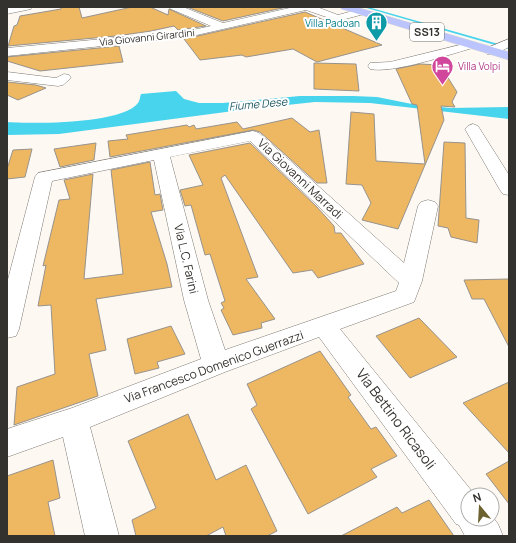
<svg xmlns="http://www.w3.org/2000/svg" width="516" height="543" viewBox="0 0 516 543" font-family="Manrope,sans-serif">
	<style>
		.water { fill: #47d4ec }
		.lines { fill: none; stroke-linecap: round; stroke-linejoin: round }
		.stream { fill: #47d4ec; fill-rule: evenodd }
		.building { fill: #eeb761; stroke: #97938d }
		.minor-casing { stroke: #7d7973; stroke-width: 1 }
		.major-casing { stroke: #d6d6d5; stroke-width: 1 }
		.minor { fill: #fff; fill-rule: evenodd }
		.major { fill: #bbc4fd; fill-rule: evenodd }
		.labels { text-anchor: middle; stroke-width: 4; stroke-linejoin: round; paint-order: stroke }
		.far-culture-label { font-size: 10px; fill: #0d838f; stroke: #fff; text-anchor: end }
		.far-street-label { font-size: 10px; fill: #34322f; stroke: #fff }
		.far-hotel-label { font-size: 10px; fill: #b23c85; stroke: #fff; text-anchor: start }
		.shield { fill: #fff; stroke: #71706d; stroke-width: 1 }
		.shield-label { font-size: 11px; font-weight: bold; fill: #34322f }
		.far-water-label { font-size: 11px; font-style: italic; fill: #1d5760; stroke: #fff }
		.street-label { font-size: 12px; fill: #34322f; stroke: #fff }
		.near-street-label { font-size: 14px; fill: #34322f; stroke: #fff }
	</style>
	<rect width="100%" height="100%" fill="#fdf8f2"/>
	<path class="water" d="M176 91 184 99 199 103H223L300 96H353L377 97 412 104 450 108 509 107V119L370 103 315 102 241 110 59 134 7 135V122C33 124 123 124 138 103 140 101 140 96 141 94Z"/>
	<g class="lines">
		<path class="stream" d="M363 7H368L509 47V49Z"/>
	</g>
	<path class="building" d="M61 7H79L82 18 132 7H150L168 15 169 9 206 26 178 30 174 26 151 31 116 36 8 46 14 26 17 25 20 16 61 9Z
		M187 7H287L223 21Z
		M305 12 382 45 317 62 293 49 246 57 242 55 200 60 184 39Z
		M119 46 123 62 40 71 7 61V57Z
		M314 63 356 64 359 91 314 89Z
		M420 64 440 65 457 92 452 102 455 107 441 106 444 120 398 229 362 220 371 203 362 185 346 184 351 112 374 114 376 161 425 164 417 105 412 104 396 69Z
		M7 82 36 85 46 88 18 100 7 95Z
		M292 118 310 132 319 130 327 183H317L260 132 253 130 110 157 108 141 128 139 126 135 187 125 189 127 194 125 196 129 237 122 243 129Z
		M444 142 465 143 466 218 479 220 477 243 451 237 448 228 438 226Z
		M96 143 94 160 60 167 54 149Z
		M250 143 316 206 334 226 335 233H341L364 264 318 278 312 270 293 273 225 175 221 178 258 277 246 279 275 319 261 323 262 328 233 335 221 310 224 308 221 303 225 301 210 254 205 255 191 205 185 206 180 190 203 185 189 155Z
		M32 149 25 177 7 179V169L13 150Z
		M150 162 155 195 160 194 163 210 151 212 167 264 172 287 96 299 106 350 89 354 98 396 14 425 17 387 55 374 51 305 38 306 46 265 43 266 59 200 70 199 64 180 93 174 84 279 123 274 111 170Z
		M509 279V347L484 299H472L464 280Z
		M419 318 457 357 410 378 376 336Z
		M171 326 185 354 157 362 159 368 135 374 127 339Z
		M320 351 351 395 348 397 371 429 376 427 397 456 371 469 377 477 308 514 251 409 257 405 247 384Z
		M509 382V453L463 403Z
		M188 414 216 480 246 465 277 531 267 536H226L223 527 206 536H136L132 520 156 508 128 441Z
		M53 460 60 498 48 502 55 536H7V476Z
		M509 461V504L486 474Z
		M429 500 454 536H341L397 507 402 513Z"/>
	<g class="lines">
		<defs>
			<path id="minor" d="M12 7H33L31 9 7 14V8Z
				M169 7H183L223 23 294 7H317L338 15 360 9 365 12 364 14 338 21 306 10 188 37 7 56V48L188 31 211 26 171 9Z
				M509 39V47L495 54H487L485 51 487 48Z
				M472 42 476 43 478 45 476 47C451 54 392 74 370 69L368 66 370 63 390 62Z
				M7 72 56 78 64 74 69 75 71 78 63 85 58 86 7 80Z
				M473 124 478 126 509 175V195L503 194 500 190 465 129 468 126Z
				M253 131 259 133 404 263 418 206 421 202 428 200 435 202 438 206 422 281 414 302 340 329 475 495H468V519H492V516L498 524 503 536H465L459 525 456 524 319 337 225 372 90 427 119 536H85L63 437 7 457V429L72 408 201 359 184 300 154 160 52 181 19 329 16 336 7 338V283L35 177 38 173ZM250 141 399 283 396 291 225 350 208 300 170 157Z"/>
			<path id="major" d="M340 7H356L509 52V60L342 9Z"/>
		</defs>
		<use href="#minor" class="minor-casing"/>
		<use href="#major" class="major-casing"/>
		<use href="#minor" class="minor"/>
		<use href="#major" class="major"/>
	</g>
	<defs>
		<symbol id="building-pin" viewBox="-11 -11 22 30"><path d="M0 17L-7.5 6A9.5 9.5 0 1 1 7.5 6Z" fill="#0f9aa8" stroke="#fff"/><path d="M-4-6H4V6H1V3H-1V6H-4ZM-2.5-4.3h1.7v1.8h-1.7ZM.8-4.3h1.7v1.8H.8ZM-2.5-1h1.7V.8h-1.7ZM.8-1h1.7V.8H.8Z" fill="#fff"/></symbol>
		<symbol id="hotel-pin" viewBox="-11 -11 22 30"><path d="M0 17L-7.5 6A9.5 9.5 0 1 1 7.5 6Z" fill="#d1479c" stroke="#fff"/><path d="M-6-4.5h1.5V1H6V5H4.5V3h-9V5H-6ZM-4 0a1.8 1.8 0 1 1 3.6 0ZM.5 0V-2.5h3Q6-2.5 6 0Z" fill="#fff"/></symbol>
	</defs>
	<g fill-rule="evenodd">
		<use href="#building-pin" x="364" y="10" width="25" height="34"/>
		<use href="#hotel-pin" x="430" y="54" width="25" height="34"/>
	</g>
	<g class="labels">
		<g class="far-culture-label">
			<text x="360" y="27">Villa Padoan</text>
		</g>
		<g class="far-street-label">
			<text transform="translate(147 37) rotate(-6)" y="4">Via Giovanni Girardini</text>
		</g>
		<g class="far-hotel-label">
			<text x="458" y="70">Villa Volpi</text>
		</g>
		<rect class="shield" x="410" y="23" width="34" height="18" rx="3"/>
		<g class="shield-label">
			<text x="427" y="36">SS13</text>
		</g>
		<g class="far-water-label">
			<text transform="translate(258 104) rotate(-5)" y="4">Fiume Dese</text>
		</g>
		<g class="street-label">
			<text transform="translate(300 179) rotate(43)" y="4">Via Giovanni Marradi</text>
			<text transform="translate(186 259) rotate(77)" y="4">Via L.C. Farini</text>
			<text transform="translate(214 367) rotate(-20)" y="4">Via Francesco Domenico Guerrazzi</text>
		</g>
		<g class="near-street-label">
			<text transform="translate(396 419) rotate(53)" y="5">Via Bettino Ricasoli</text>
		</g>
	</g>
	<rect width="516" height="543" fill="none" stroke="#34322f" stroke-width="16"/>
	<g transform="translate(480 507) rotate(342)"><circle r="19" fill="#ffffff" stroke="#aeadac"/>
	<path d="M0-3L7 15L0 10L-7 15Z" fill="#6b622f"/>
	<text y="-6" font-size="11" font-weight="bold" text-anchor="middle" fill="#34322f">N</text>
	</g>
</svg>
